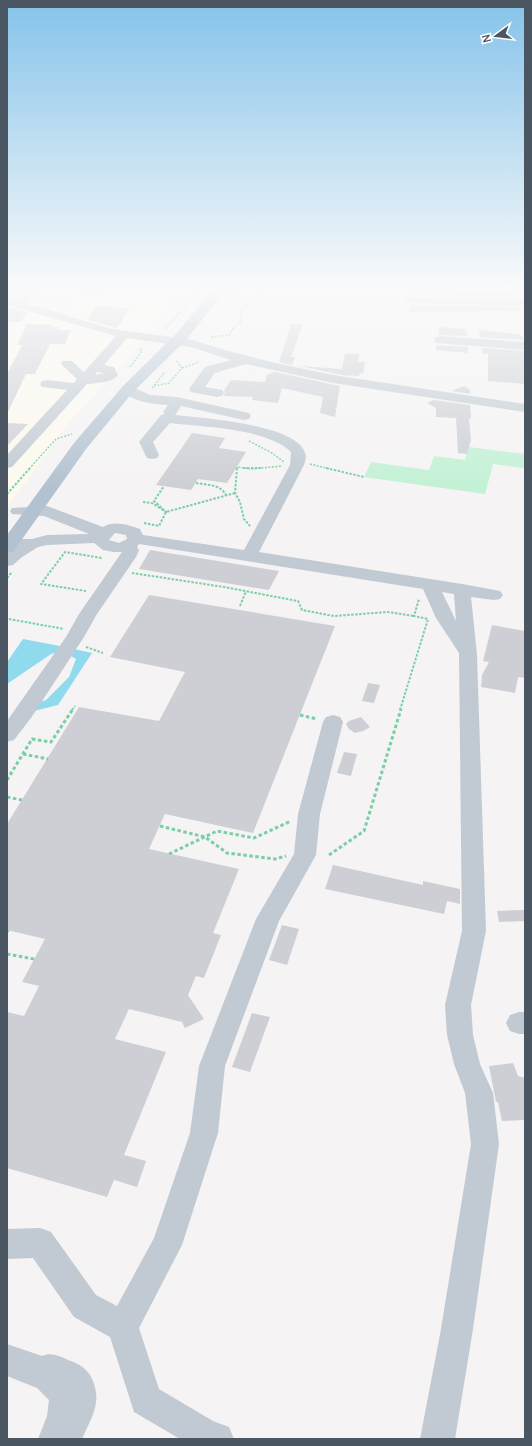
<svg xmlns="http://www.w3.org/2000/svg" width="532" height="1446" viewBox="0 0 532 1446" font-family="Manrope,sans-serif">
	<style>
		.commercial { fill: #fdf9ef }
		.green { fill: #c3f1d5 }
		.water { fill: #90daee }
		.building { fill: #cdcfd5 }
		.lines { fill: none; stroke-linecap: round; stroke-linejoin: round }
		.path-far2 { stroke: #7ad0a6; stroke-width: 1.5; stroke-dasharray: 2 1.5; stroke-linecap: butt }
		.path-far1 { stroke: #7ad0a6; stroke-width: 2; stroke-dasharray: 2.5 1.5; stroke-linecap: butt }
		.path { stroke: #7ad0a6; stroke-width: 3; stroke-dasharray: 3.5 2.5; stroke-linecap: butt }
		.minor { fill: #c1cad2; fill-rule: evenodd }
		.major { fill: #b3c2d1; fill-rule: evenodd }
	</style>
	<rect width="100%" height="100%" fill="#f5f3f3"/>
	<path class="commercial" d="M80 285H133L131 287 176 300 137 349 67 425 7 508V295L68 314Z"/>
	<path class="green" d="M469 447 525 454 524 468 493 464 485 494 364 477 371 462 429 470 434 456 465 460Z"/>
	<path class="water" d="M23 639 60 646 55 653 51 654 7 684V662Z
		M74 649 92 653 58 705 34 711 37 703 46 700 69 677 76 659 69 655Z"/>
	<path class="building" d="M7 285H36L28 302 7 296Z
		M84 285H105L101 296H80Z
		M411 286 462 287 463 291 511 292 516 294 517 296H409Z
		M409 305 520 307 522 311 411 312Z
		M95 306 130 308 117 328 88 320Z
		M7 307 27 312 21 322H7Z
		M27 324 52 325 51 327H58L57 330H71L65 344H50L35 374H26L7 414V374L22 345H17Z
		M291 324H303L291 357H295L292 365 279 362Z
		M440 327 467 329V336L438 335Z
		M479 330 518 334 523 336V340L480 337Z
		M436 345 468 347V353L436 350Z
		M482 348 525 351V384L488 381V354H483Z
		M345 354H359L358 362H365L363 374 360 373 359 376 342 375 300 366 342 369Z
		M275 372 340 386 335 417 320 413 323 397 282 388 278 403 252 400 253 397 224 396 225 392 224 390 231 380 265 382 267 375Z
		M464 386 470 390V394L451 391Z
		M433 400 470 405 471 418H469L471 440 467 454 458 453 456 418 436 417V408L427 403Z
		M7 423 28 424 7 446Z
		M192 433 225 438 219 448 246 452 227 483 198 479 191 490 156 485Z
		M150 550 279 571 269 590 139 569Z
		M149 595 335 626 253 833 165 814 149 849 239 869 213 933 221 935 204 978 196 976 188 995 204 1019 185 1028 182 1022 129 1009 115 1039 166 1052 124 1155 146 1161 137 1187 114 1180 107 1197 7 1168V1012L24 1016 39 986 22 982 45 939 7 930V824L79 707 159 721 185 672 110 657Z
		M492 625 525 631V678L518 677 515 693 481 687 482 675 489 662 483 661Z
		M368 683 380 685 374 703 362 701Z
		M361 717 370 727 363 731 355 733 349 729 346 724 349 721Z
		M344 752 357 754 351 776 337 773Z
		M333 865 423 885V881L460 889V904L447 901 444 914 325 889Z
		M525 910V921L499 922 497 911Z
		M282 925 299 929 287 965 269 960Z
		M252 1013 270 1017 250 1072 232 1067Z
		M513 1063 518 1076 525 1078V1120L502 1121 498 1102H496L489 1066Z"/>
	<g class="lines">
		<path class="path-far2" d="M235 291 241 285
			M165 329 205 285
			M211 337 229 335 234 327 242 320 241 312 261 292 274 285
			M130 367 142 351 139 348
			M182 368 199 362
			M154 386 169 383 182 368 176 360
			M152 388 165 372
			M249 441 272 453 284 462
			M310 464 330 469
			M29 469 56 439 72 434
			M237 469V467L250 469
			M251 469 282 466"/>
		<path class="path-far1" d="M237 468 235 493 240 502 244 519 250 526
			M243 468H261
			M326 468 364 477
			M196 483C207 485 220 484 226 495
			M7 494 30 468
			M143 502 152 503 166 512 154 501 164 486
			M144 523 159 526 166 512 235 493
			M132 573 224 587 298 601 302 610 334 616 388 612 414 616
			M7 578 12 572
			M86 591 41 584 65 552 102 558
			M240 606 246 591
			M9 619 64 629
			M86 647 103 653
			M72 710 75 706
			M400 710 428 619 414 616 419 599"/>
		<path class="path" d="M300 715 317 719
			M23 754 48 759
			M7 780 32 739 51 742 73 709
			M7 797 22 800
			M160 826 205 837 227 853 275 859 286 856
			M169 854 217 831 254 838 291 821
			M329 855 364 831 401 709
			M7 932 8 930
			M7 954 34 959"/>
		<path class="minor" d="M7 297 112 329 193 340 225 350 271 362 333 375 525 404V412L333 383 246 364 215 373 205 387 222 390 224 393 222 396 217 397 191 392 189 389 205 367 231 360 191 347 127 338 104 365 114 367 118 375C112 383 97 383 87 384L12 467 7 468V455L67 390 42 387 40 384 42 381 47 380 74 383 77 379 61 364 62 361H72L84 372 116 336 7 305ZM97 372 104 373 95 375Z
			M410 297 525 298V306L406 303 404 301 406 299Z
			M440 336 525 342V350L436 343 434 340 436 337Z
			M128 385 150 395 177 397 249 413 251 416 249 419 244 420 181 406 175 415C201 418 297 424 305 453 307 457 305 461 304 465L259 552 462 584 500 591 503 595 500 599 494 600 471 597 477 655 486 931 471 1005 473 1035 480 1064 493 1093 499 1144 473 1329 455 1439H420L441 1329 471 1144 465 1093 454 1064 447 1035 445 1005 462 931 459 653 436 618 423 589 139 544 137 547 139 550 136 557 97 614 84 637 31 718 14 740 7 742V721L66 637 79 614 122 552H114L103 550 94 543 47 545 38 547 22 557 13 565 7 566V552L11 549H7V539H32L47 535 89 534 44 516 12 514 10 511 12 508 47 506 103 527C114 520 128 525 140 529L143 535 244 550 290 465 291 452C267 428 202 427 170 423L153 442 159 455 157 458 152 459 147 458 139 442 161 415 165 414 163 412 168 405C153 404 130 402 121 389L123 386ZM115 533 126 535 127 539 119 543 109 540ZM442 592 454 594 456 621Z
			M333 715 340 717 343 722 320 814 316 855 279 921 225 1066 218 1133 182 1245 139 1328 159 1389 213 1421 229 1427 234 1439H180L134 1412 110 1337 74 1317 33 1258 7 1259V1229L40 1228 51 1232 96 1295 117 1306 154 1238 190 1133 199 1066 256 919 294 854 298 814 323 722 326 717Z
			M519 1012H525V1034H519L510 1031 506 1023 510 1015Z
			M7 1344 42 1356C51 1352 59 1356 68 1360 80 1364 88 1369 93 1381 102 1404 91 1418 82 1439H38L47 1416 49 1400 37 1388 7 1376Z"/>
		<path class="major" d="M217 285H230L186 340 133 392 86 449 13 552 7 553V535L74 443 123 386 176 334Z"/>
	</g>
	<linearGradient id="sky" x2="0" y2="1"><stop stop-color="#85c3ea"/><stop offset="0.59" stop-color="#fafafa"/><stop offset="1" stop-color="#fafafa" stop-opacity="0"/></linearGradient>
	<rect width="532" height="487" fill="url(#sky)"/>
	<rect width="532" height="1446" fill="none" stroke="#4a5661" stroke-width="16"/>
	<g transform="translate(496 36) rotate(255)" stroke="#ffffff" stroke-width="3" paint-order="stroke">
	<path d="M0-3L7 15L0 10L-7 15Z" fill="#4a5661"/>
	<text y="-6" font-size="11" font-weight="bold" text-anchor="middle" fill="#4a5661">N</text>
	</g>
</svg>
